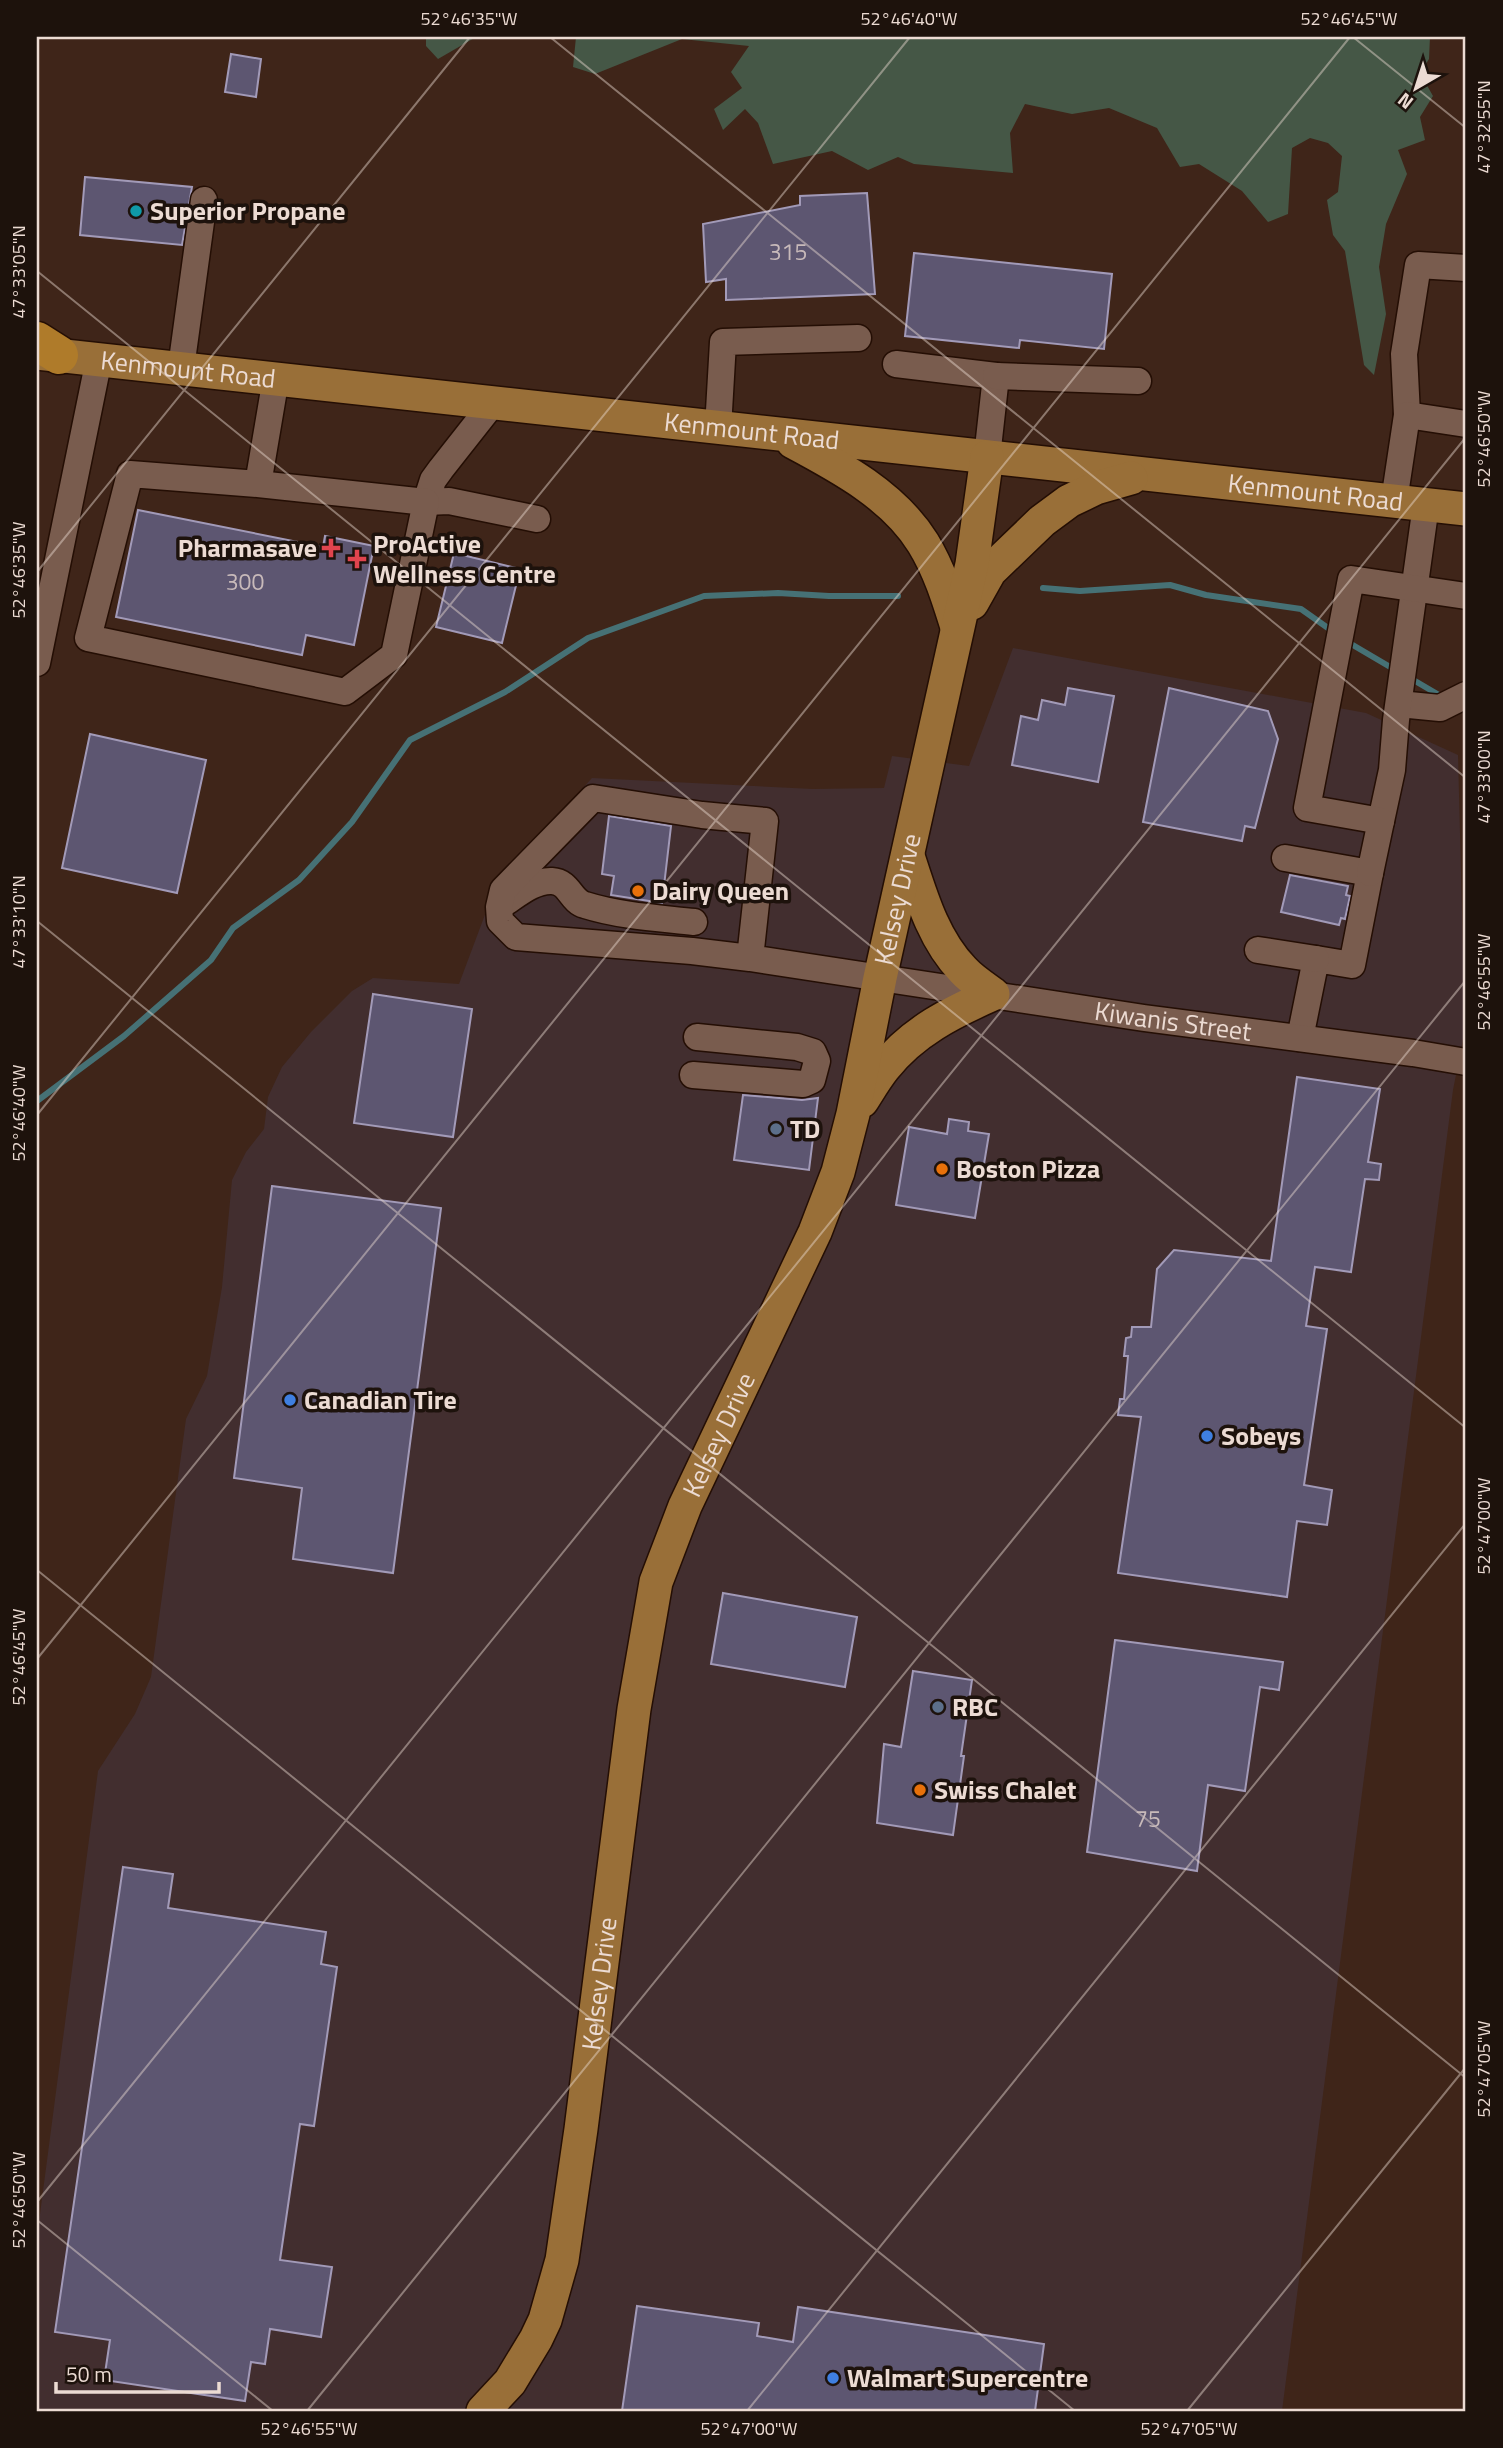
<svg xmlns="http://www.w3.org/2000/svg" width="1503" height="2448" viewBox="0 0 1503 2448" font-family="'Titillium Web',sans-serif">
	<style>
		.commercial { fill: #422e2f }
		.green { fill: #455746 }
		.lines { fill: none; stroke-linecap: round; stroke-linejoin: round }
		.stream { stroke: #467175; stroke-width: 6 }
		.building { fill: #5d5671; stroke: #a29ab8; stroke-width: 2 }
		.minor-casing { stroke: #240e04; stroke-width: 29 }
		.major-casing { stroke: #240e04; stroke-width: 36 }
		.highway-casing { stroke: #240e04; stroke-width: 41 }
		.minor { stroke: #795c4e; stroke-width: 26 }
		.major { stroke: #996f38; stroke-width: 33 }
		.highway { stroke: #af7b2a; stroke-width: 38 }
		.ticks { fill: none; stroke: #ecdbd3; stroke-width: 2; stroke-opacity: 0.45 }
		.culture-dot { fill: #0f9aa8; stroke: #1d120c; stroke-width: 2.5 }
		.health-dot { fill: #e0444e; stroke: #1d120c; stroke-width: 2.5 }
		.food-dot { fill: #e8710a; stroke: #1d120c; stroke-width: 2.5 }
		.service-dot { fill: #5c6f8a; stroke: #1d120c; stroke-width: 2.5 }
		.shop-dot { fill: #3f7fe0; stroke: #1d120c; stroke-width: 2.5 }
		.labels { text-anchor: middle; stroke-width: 7; stroke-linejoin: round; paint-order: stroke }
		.number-label { font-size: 23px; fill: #c8baba }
		.poi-label { font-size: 26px; font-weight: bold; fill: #ecdbd3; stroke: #1d120c; text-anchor: start }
		.street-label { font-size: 26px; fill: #ecdbd3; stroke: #1d120c }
		.neatline { fill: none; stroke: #ecdbd3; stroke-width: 2.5 }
		.ticks-label { font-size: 18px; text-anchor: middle; fill: #ecdbd3 }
	</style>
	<rect width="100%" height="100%" fill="#3f2519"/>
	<path class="commercial" d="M1013 648 1366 713 1458 755 1465 1029 1453 1090 1282 2411H37V2237L98 1771 135 1714 151 1677 186 1419 207 1376 222 1287 232 1180 246 1152 264 1129 268 1097 282 1067 311 1032 352 991 373 978 459 984 498 880 592 778 813 789 884 788 892 756 969 766Z"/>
	<path class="green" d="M426 37H476L438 59 426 46Z
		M576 37H1430L1429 59 1420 73 1433 96 1420 117 1425 140 1398 150 1407 174 1386 224 1379 267 1386 314 1374 375 1364 365 1345 251 1333 235 1327 200 1338 192 1342 156 1328 143 1310 138 1292 148 1288 214 1268 222 1242 191 1199 164 1180 167 1157 128 1109 108 1072 114 1025 104 1010 133 1013 173 914 164 898 157 868 170 832 151 773 164 758 123 745 109 723 130 714 109 742 88 731 72 749 46 682 39 595 74 573 67Z"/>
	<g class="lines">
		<path class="stream" d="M1043 588 1080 591 1170 585 1206 595 1301 609 1335 633
			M1346 641 1397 671
			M1410 678 1439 695 1443 696
			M37 1101 124 1036 211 960 233 928 299 880 352 822 410 740 505 692 588 638 704 596 778 593 829 596H898"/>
	</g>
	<path class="building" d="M231 54 261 59 256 97 225 92Z
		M85 177 192 187 182 245 80 235Z
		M867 193 875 294 726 300V279L706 282 703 224 800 205V196Z
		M914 253 1112 274 1104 349 1020 340 1019 348 905 336Z
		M138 510 323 547 325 536 374 546 354 645 306 635 302 655 116 617Z
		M454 553 520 569 502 643 436 627Z
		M1068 688 1114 696 1098 782 1012 765 1021 716 1038 720 1042 700 1065 705Z
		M1169 688 1268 711 1278 739 1255 828 1245 826 1242 841 1143 822Z
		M90 734 206 760 177 893 62 868Z
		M609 816 671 826 662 903 611 895 614 876 602 874Z
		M1290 875 1348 886 1346 895 1350 896 1345 919 1341 918 1339 925 1281 912Z
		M373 994 472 1009 453 1137 354 1123Z
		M1297 1077 1380 1089 1368 1162 1381 1164 1379 1180 1365 1179 1351 1272 1315 1267 1306 1326 1327 1329 1304 1485 1332 1490 1327 1525 1297 1521 1287 1597 1118 1573 1141 1417 1118 1415 1120 1399H1124L1128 1356H1124L1126 1338 1131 1337 1132 1327H1151L1157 1269 1174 1250 1271 1261Z
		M743 1095 802 1100 818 1098 809 1170 734 1160Z
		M949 1119 969 1122 968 1131 989 1134 975 1218 896 1205 909 1127 947 1134Z
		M272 1186 441 1208 393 1573 293 1559 302 1488 234 1478Z
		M723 1593 857 1617 845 1687 711 1664Z
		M1115 1640 1283 1662 1279 1690 1260 1687 1245 1791 1208 1785 1197 1871 1087 1852Z
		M913 1671 972 1680 961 1756H964L953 1835 877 1823 884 1744 901 1747Z
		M123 1867 173 1874 168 1908 326 1932 321 1964 337 1967 314 2126 300 2124 280 2260 332 2267 321 2337 270 2329 265 2364 251 2362 245 2401 104 2380 110 2340 55 2332Z
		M637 2306 759 2323 757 2336 793 2342 798 2307 1044 2344 1035 2411H622Z"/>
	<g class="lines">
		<defs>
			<g id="minor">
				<path d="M896 364 996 376 987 457"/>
				<path d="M181 368 204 200"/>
				<path d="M996 376 1138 381"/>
				<path d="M493 403 441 469 433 480 426 502 449 501 537 519"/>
				<path d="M1407 415 1404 354 1418 265 1466 268"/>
				<path d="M718 428 723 342 858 338"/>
				<path d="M258 484 426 502 394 655 345 692 88 638 130 474 258 484 276 378"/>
				<path d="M1394 501 1407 415 1466 424"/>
				<path d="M37 663 99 359"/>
				<path d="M1399 704 1440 708 1466 695"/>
				<path d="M1381 821 1392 770 1396 720 1426 505"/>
				<path d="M1285 858 1370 873 1352 965 1316 959 1300 1038"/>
				<path d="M1370 873 1381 821 1307 808 1351 579 1466 596"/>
				<path d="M503 904C517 895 534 880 552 881 570 882 570 901 585 905 620 916 658 918 694 922"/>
				<path d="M1258 950 1316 959"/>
				<path id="s1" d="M750 958 765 821 702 815 593 798 503 890 499 907 500 921 516 937 692 951 750 958 1144 1018 1413 1053 1466 1062"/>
				<path d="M693 1075 803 1084 812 1080 817 1061 813 1052 797 1047 697 1037"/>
			</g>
			<g id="major">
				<path id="s2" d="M37 353 1466 509"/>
				<path d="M793 442C840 467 894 496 923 543 939 569 948 598 957 627"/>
				<path d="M972 603 990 571 1042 521 1069 501 1096 488 1131 478"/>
				<path d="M862 1101C869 1090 876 1078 884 1068 912 1032 952 1012 993 994 983 987 971 979 963 970 933 939 921 896 908 856"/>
				<path id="s3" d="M483 2411 510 2382 536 2339 545 2320 562 2260 581 2129 634 1709 656 1582 685 1506 815 1232 838 1172 853 1114 880 978 972 564 987 457"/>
			</g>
			<path id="highway" d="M37 341 59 355"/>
		</defs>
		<use href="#minor" class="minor-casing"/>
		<use href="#major" class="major-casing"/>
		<use href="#highway" class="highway-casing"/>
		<use href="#minor" class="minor"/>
		<use href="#major" class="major"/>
		<use href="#highway" class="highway"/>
	</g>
	<path class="ticks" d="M550 37 1466 778M1353 37 1466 128M37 271 1466 1428M37 572 470 37M37 921 1466 2078M37 1115 910 37M37 1570 1075 2411M37 1659 1350 37M37 2202 1466 437M37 2220 273 2411M307 2411 1466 980M747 2411 1466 1523M1187 2411 1466 2067"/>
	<circle class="culture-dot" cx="136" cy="211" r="7"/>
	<g class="health-dot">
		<path d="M327.5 537.5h7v7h7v7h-7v7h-7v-7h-7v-7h7z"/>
		<path d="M353.5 548.5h7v7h7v7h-7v7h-7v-7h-7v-7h7z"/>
	</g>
	<g class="food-dot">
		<circle cx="638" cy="891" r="7"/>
		<circle cx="942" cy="1169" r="7"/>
		<circle cx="920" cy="1790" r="7"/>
	</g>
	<g class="service-dot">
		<circle cx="776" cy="1129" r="7"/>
		<circle cx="938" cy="1707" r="7"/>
	</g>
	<g class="shop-dot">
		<circle cx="290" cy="1400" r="7"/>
		<circle cx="1207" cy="1436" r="7"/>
		<circle cx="833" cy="2378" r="7"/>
	</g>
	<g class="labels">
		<g class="number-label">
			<text x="788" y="260">315</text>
			<text x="245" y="590">300</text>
			<text x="1148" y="1827">75</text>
		</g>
		<g class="poi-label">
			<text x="150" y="220">Superior Propane</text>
			<text x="373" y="553">ProActive<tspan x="373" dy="30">Wellness Centre</tspan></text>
			<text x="317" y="557" text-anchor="end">Pharmasave</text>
			<text x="652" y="900">Dairy Queen</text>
			<text x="790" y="1138">TD</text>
			<text x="956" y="1178">Boston Pizza</text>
			<text x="304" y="1409">Canadian Tire</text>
			<text x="1221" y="1445">Sobeys</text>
			<text x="952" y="1716">RBC</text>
			<text x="934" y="1799">Swiss Chalet</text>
			<text x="847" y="2387">Walmart Supercentre</text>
		</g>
		<g class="street-label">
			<text dy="9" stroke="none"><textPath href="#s2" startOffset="152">Kenmount Road</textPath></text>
			<text dy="9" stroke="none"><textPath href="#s2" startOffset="719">Kenmount Road</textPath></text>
			<text dy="9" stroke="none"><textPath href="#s2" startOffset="1286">Kenmount Road</textPath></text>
			<text dy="9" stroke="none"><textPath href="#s3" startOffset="1586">Kelsey Drive</textPath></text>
			<text dy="9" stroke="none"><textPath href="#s1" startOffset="1157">Kiwanis Street</textPath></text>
			<text dy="9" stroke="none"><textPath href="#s3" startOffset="1018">Kelsey Drive</textPath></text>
			<text dy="9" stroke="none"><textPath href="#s3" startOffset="452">Kelsey Drive</textPath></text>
		</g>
	</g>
	<rect width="1503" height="2448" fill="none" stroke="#1d120c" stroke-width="77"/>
	<g transform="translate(1416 88) rotate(219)" stroke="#1d120c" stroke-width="5" paint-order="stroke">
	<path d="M0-5L12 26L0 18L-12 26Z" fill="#ecdbd3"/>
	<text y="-10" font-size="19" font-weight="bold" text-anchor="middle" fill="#ecdbd3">N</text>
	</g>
	<path d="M56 2382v10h163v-10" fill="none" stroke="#ecdbd3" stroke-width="3.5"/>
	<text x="66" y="2382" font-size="21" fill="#ecdbd3" stroke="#1d120c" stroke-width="5" paint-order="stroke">50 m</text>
	<rect x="38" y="38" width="1426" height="2372" class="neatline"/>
	<g class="ticks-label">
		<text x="469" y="25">52°46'35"W</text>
		<text x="909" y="25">52°46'40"W</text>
		<text x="1349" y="25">52°46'45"W</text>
		<text transform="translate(1484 127) rotate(-90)" y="6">47°32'55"N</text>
		<text transform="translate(19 272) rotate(-90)" y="6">47°33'05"N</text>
		<text transform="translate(1484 439) rotate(-90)" y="6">52°46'50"W</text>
		<text transform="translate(19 570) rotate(-90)" y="6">52°46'35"W</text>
		<text transform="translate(1484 777) rotate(-90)" y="6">47°33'00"N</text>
		<text transform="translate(19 922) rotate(-90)" y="6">47°33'10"N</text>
		<text transform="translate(1484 982) rotate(-90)" y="6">52°46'55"W</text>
		<text transform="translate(19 1113) rotate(-90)" y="6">52°46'40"W</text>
		<text transform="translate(1484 1526) rotate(-90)" y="6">52°47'00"W</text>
		<text transform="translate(19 1657) rotate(-90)" y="6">52°46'45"W</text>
		<text transform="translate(1484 2069) rotate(-90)" y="6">52°47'05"W</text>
		<text transform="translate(19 2200) rotate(-90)" y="6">52°46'50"W</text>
		<text x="309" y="2435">52°46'55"W</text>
		<text x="749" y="2435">52°47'00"W</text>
		<text x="1189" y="2435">52°47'05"W</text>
	</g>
</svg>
